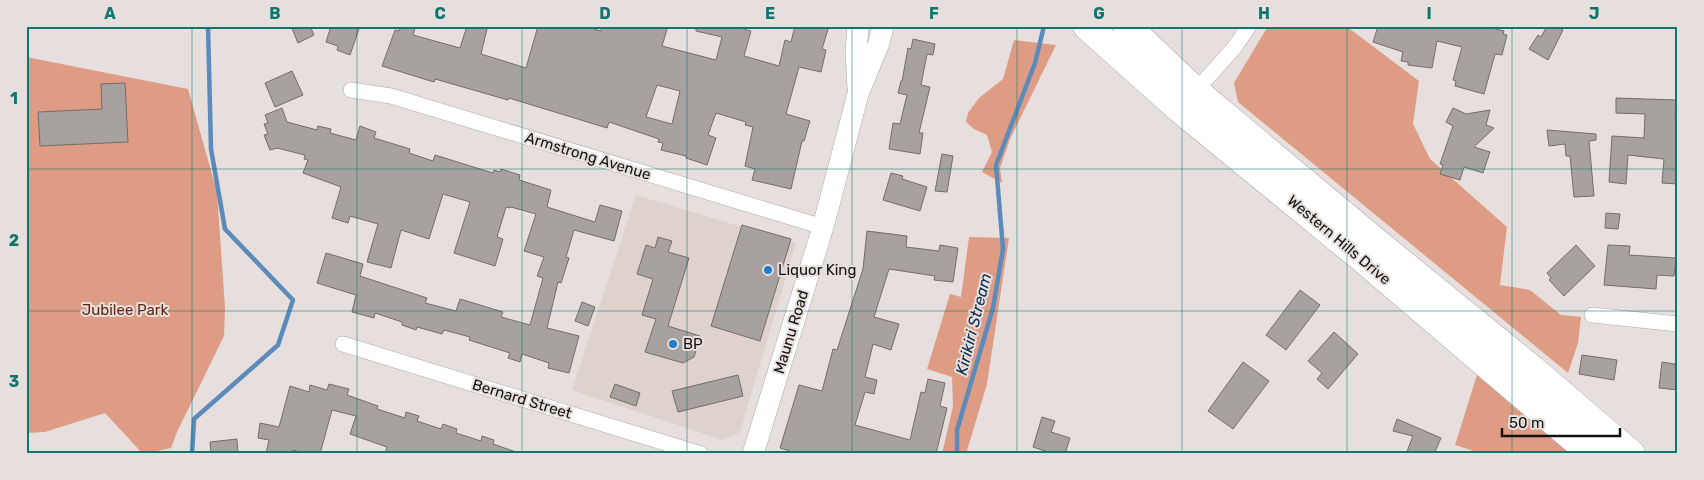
<svg xmlns="http://www.w3.org/2000/svg" width="1704" height="480" viewBox="0 0 1704 480" font-family="Rubik,sans-serif">
	<style>
		.built { fill: #dfd1cc }
		.green { fill: #df9c84 }
		.lines { fill: none; stroke-linecap: round; stroke-linejoin: round }
		.stream { stroke: #5c8bbb; stroke-width: 4.5 }
		.building { fill: #a7a19f; stroke: #736d6b; fill-rule: evenodd }
		.street-casing { stroke: #aea8a6; stroke-width: 16 }
		.secondary-casing { stroke: #aea8a6; stroke-width: 22 }
		.highway-casing { stroke: #aea8a6; stroke-width: 29 }
		.street { stroke: #fff; stroke-width: 15 }
		.secondary { stroke: #fff; stroke-width: 21 }
		.highway { stroke: #fff; stroke-width: 28 }
		.grid { fill: none; stroke: #0f766e; stroke-width: 1; stroke-opacity: 0.55 }
		.poi-dot { fill: #247cca; stroke: #e6dfdd; stroke-width: 2 }
		.labels { text-anchor: middle; stroke-width: 4; stroke-linejoin: round; paint-order: stroke }
		.street-label { font-size: 15px; fill: #141211; stroke: #e6dfdd }
		.poi-label { font-size: 15px; fill: #141211; stroke: #e6dfdd; text-anchor: start }
		.park-label { font-size: 15px; fill: #64260f; stroke: #e6dfdd }
		.water-label { font-size: 16px; font-style: italic; fill: #082c4d; stroke: #e6dfdd }
		.neatline { fill: none; stroke: #0f766e; stroke-width: 2 }
		.grid-label { font-size: 16px; text-anchor: middle; font-weight: bold; fill: #0f766e }
	</style>
	<rect width="100%" height="100%" fill="#e6dfdd"/>
	<path class="built" d="M636 195 796 243 740 432 723 440 572 390Z"/>
	<path class="green" d="M1268 26H1346L1419 81 1413 124 1430 159 1507 227 1500 285 1530 290 1561 315 1581 317 1578 343 1568 373 1238 102 1234 83Z
		M1014 40 1056 45 1010 139 1000 168 1002 183 982 172 992 152 987 135 974 129 966 122 968 113 979 98 1003 79Z
		M26 57 188 89 217 192 225 308 224 336 177 432 171 448 143 454 105 413 45 432 26 433Z
		M969 237 1009 238 987 384 966 454H942L953 406 952 377 927 369 950 294 961 297Z
		M1477 375 1572 454H1483L1455 445Z"/>
	<g class="lines">
		<path class="stream" d="M192 454 194 419 278 345 293 300 225 229 211 149 208 26
			M957 454V430L993 308 1003 249 996 165 1035 63 1044 26"/>
	</g>
	<path class="building" d="M291 26H310L314 35 298 43Z
		M331 26H360L350 55 337 50 338 46 326 42Z
		M401 26H416L413 35 460 48 467 26H479L487 29 481 54 526 68 538 26H584L601 31 602 26H668L662 46 716 60 722 37 696 31V26H743V29L751 31 744 56 779 66 785 40 791 42 795 26H829L822 49 826 50 821 72 799 67 786 114 810 121 804 141H802L791 189 752 180 755 169 745 166 753 127 745 125 746 122 716 113 708 135 716 138 707 165 686 158V156L661 150 663 143 658 142 659 139 609 122 607 128 509 98 508 100 435 79 434 82 382 66 395 30 399 31ZM657 85 680 91 672 124 646 117Z
		M1378 26H1484L1504 31 1503 34 1507 35 1502 55 1495 54 1484 94 1455 86 1456 81 1453 80 1462 47 1437 41 1432 68 1408 65V62L1401 61 1403 52 1373 42Z
		M1547 26H1556L1563 30 1548 60 1529 49 1538 35 1541 37Z
		M913 39 935 44 933 55 927 54 921 85 930 87 919 133H923L920 154 889 149 893 123 900 124 907 95 898 93 901 81H902L908 48 911 49Z
		M292 71 303 95 275 107 265 83Z
		M125 83 128 142 40 146 38 112 102 109 101 84Z
		M1616 98 1676 100 1675 118 1677 119 1676 127H1678V184L1662 183 1664 159 1628 155 1626 184 1609 182 1612 136 1644 138 1645 114 1616 113Z
		M282 108 287 122 317 130 318 126 331 129 330 133 356 140 360 126 376 132 374 138 410 149 409 153 433 161 435 155 493 173 494 170 500 172 501 169 520 175 519 180 551 190 547 207 595 222 600 205 622 211 614 241 574 230 566 257 569 258 561 283 558 282 547 328 579 336 569 373 548 368 549 363 522 354 520 362 508 358 510 353 469 340 470 337 444 330 442 334 417 327 416 330 402 325V322L375 313 374 318 352 312 356 295 317 283 326 253 363 264 360 276 427 298 425 303 456 311 460 299 503 312 501 317 530 325 543 278 537 276 544 257 524 251 536 214 511 207 510 208 506 207 497 237 503 239 495 266 454 253 470 202 443 194 429 239 401 230 391 268 367 262 378 224 350 216 348 223 332 218 341 187 303 173 308 160 304 159 305 155 277 148 270 150 264 135 268 134 264 124 268 123 265 115Z
		M1453 108 1466 114 1490 110 1486 125 1494 128 1474 147 1490 152 1483 173 1464 167 1460 180 1440 174 1443 165 1440 164 1453 126 1446 122Z
		M1547 130 1596 134V140L1589 141 1594 196 1574 197 1570 156H1566L1565 144 1549 146Z
		M942 154 953 156 947 192 935 191Z
		M891 173 903 176 902 179 927 187 920 211 883 200Z
		M1606 213 1620 214 1618 229 1605 228Z
		M742 225 791 239 760 341 711 326Z
		M867 231 907 236 906 247 939 251 940 245 958 248 953 282 934 280 935 276 889 269 874 317 899 324 891 350 873 344 865 377 877 380 874 394 865 392 855 425 910 440 921 392 925 393 928 379 945 383 940 406 947 408 936 454H799L780 448 799 385 822 391 833 349 837 350 863 269Z
		M658 237 672 241 668 252 689 258 668 326 700 336 694 357 683 363 645 352 656 319 642 315 653 279 637 274 646 245 655 248Z
		M1576 245 1595 266 1564 296 1549 280 1551 278 1547 273Z
		M1608 245 1630 246 1629 255 1676 258 1674 276 1657 275 1656 289 1604 285Z
		M1300 290 1320 305 1286 350 1266 335Z
		M582 302 595 307 588 326 575 321Z
		M1334 332 1358 354 1328 389 1317 379 1322 373 1308 361Z
		M1582 355 1617 360 1614 380 1579 374Z
		M1243 362 1269 381 1233 429 1208 411Z
		M1662 362 1675 364V367H1678V390L1659 388Z
		M738 375 743 396 678 412 672 391Z
		M329 384 349 389 347 395 378 406 377 409 405 418 406 412 419 416 417 421 441 429 443 424 457 429 456 433 481 441 482 436 494 440 493 444 516 452 515 454H385L387 447 350 434 356 416 332 410 320 454H307L293 450 292 454H266L269 440 258 438 260 423 279 427 290 386 309 392 310 385 327 390Z
		M615 384 640 393 636 406 610 397Z
		M1042 417 1055 421 1051 432 1070 438 1065 454H1048V452L1033 447Z
		M1397 419 1441 438 1434 454H1406L1413 436 1393 431Z
		M237 439 238 454H211L210 442Z"/>
	<g class="lines">
		<defs>
			<path id="street" d="M351 90 391 96 823 227
				M1191 96 1234 48 1249 26
				M1592 315 1678 324
				M343 344 701 454"/>
			<path id="secondary" d="M858 88 856 52 858 26
				M753 454 823 227 858 94 879 43 883 26"/>
			<path id="highway" d="M1087 26 1180 109 1363 259 1592 454
				M1127 26 1195 91 1377 243 1533 370 1631 454"/>
		</defs>
		<use href="#street" class="street-casing"/>
		<use href="#secondary" class="secondary-casing"/>
		<use href="#highway" class="highway-casing"/>
		<use href="#street" class="street"/>
		<use href="#secondary" class="secondary"/>
		<use href="#highway" class="highway"/>
	</g>
	<path class="grid" d="M192 26V454M357 26V454M522 26V454M687 26V454M852 26V454M1017 26V454M1182 26V454M1347 26V454M1512 26V454M26 169H1678M26 311H1678"/>
	<g class="poi-dot">
		<circle cx="768" cy="270" r="5"/>
		<circle cx="673" cy="344" r="5"/>
	</g>
	<g class="labels">
		<g class="street-label">
			<text transform="translate(588 156) rotate(17)" y="5">Armstrong Avenue</text>
			<text transform="translate(1339 240) rotate(40)" y="5">Western Hills Drive</text>
			<text transform="translate(791 332) rotate(-73)" y="5">Maunu Road</text>
			<text transform="translate(522 399) rotate(17)" y="5">Bernard Street</text>
		</g>
		<g class="poi-label">
			<text x="778" y="275">Liquor King</text>
			<text x="683" y="349">BP</text>
		</g>
		<g class="park-label">
			<text x="125" y="315">Jubilee Park</text>
		</g>
		<g class="water-label">
			<text transform="translate(973 324) rotate(-76)" y="6">Kirikiri Stream</text>
		</g>
	</g>
	<rect width="1704" height="480" fill="none" stroke="#e6dfdd" stroke-width="55"/>
	<path d="M1502 428v8h118v-8" fill="none" stroke="#141211" stroke-width="2.5"/>
	<text x="1509" y="428" font-size="15" fill="#141211" stroke="#e6dfdd" stroke-width="4" paint-order="stroke">50 m</text>
	<rect x="28" y="28" width="1648" height="424" class="neatline"/>
	<g class="grid-label">
		<text x="110" y="19">A</text>
		<text x="275" y="19">B</text>
		<text x="440" y="19">C</text>
		<text x="605" y="19">D</text>
		<text x="770" y="19">E</text>
		<text x="934" y="19">F</text>
		<text x="1099" y="19">G</text>
		<text x="1264" y="19">H</text>
		<text x="1429" y="19">I</text>
		<text x="1594" y="19">J</text>
		<text x="14" y="104">1</text>
		<text x="14" y="246">2</text>
		<text x="14" y="387">3</text>
	</g>
</svg>
